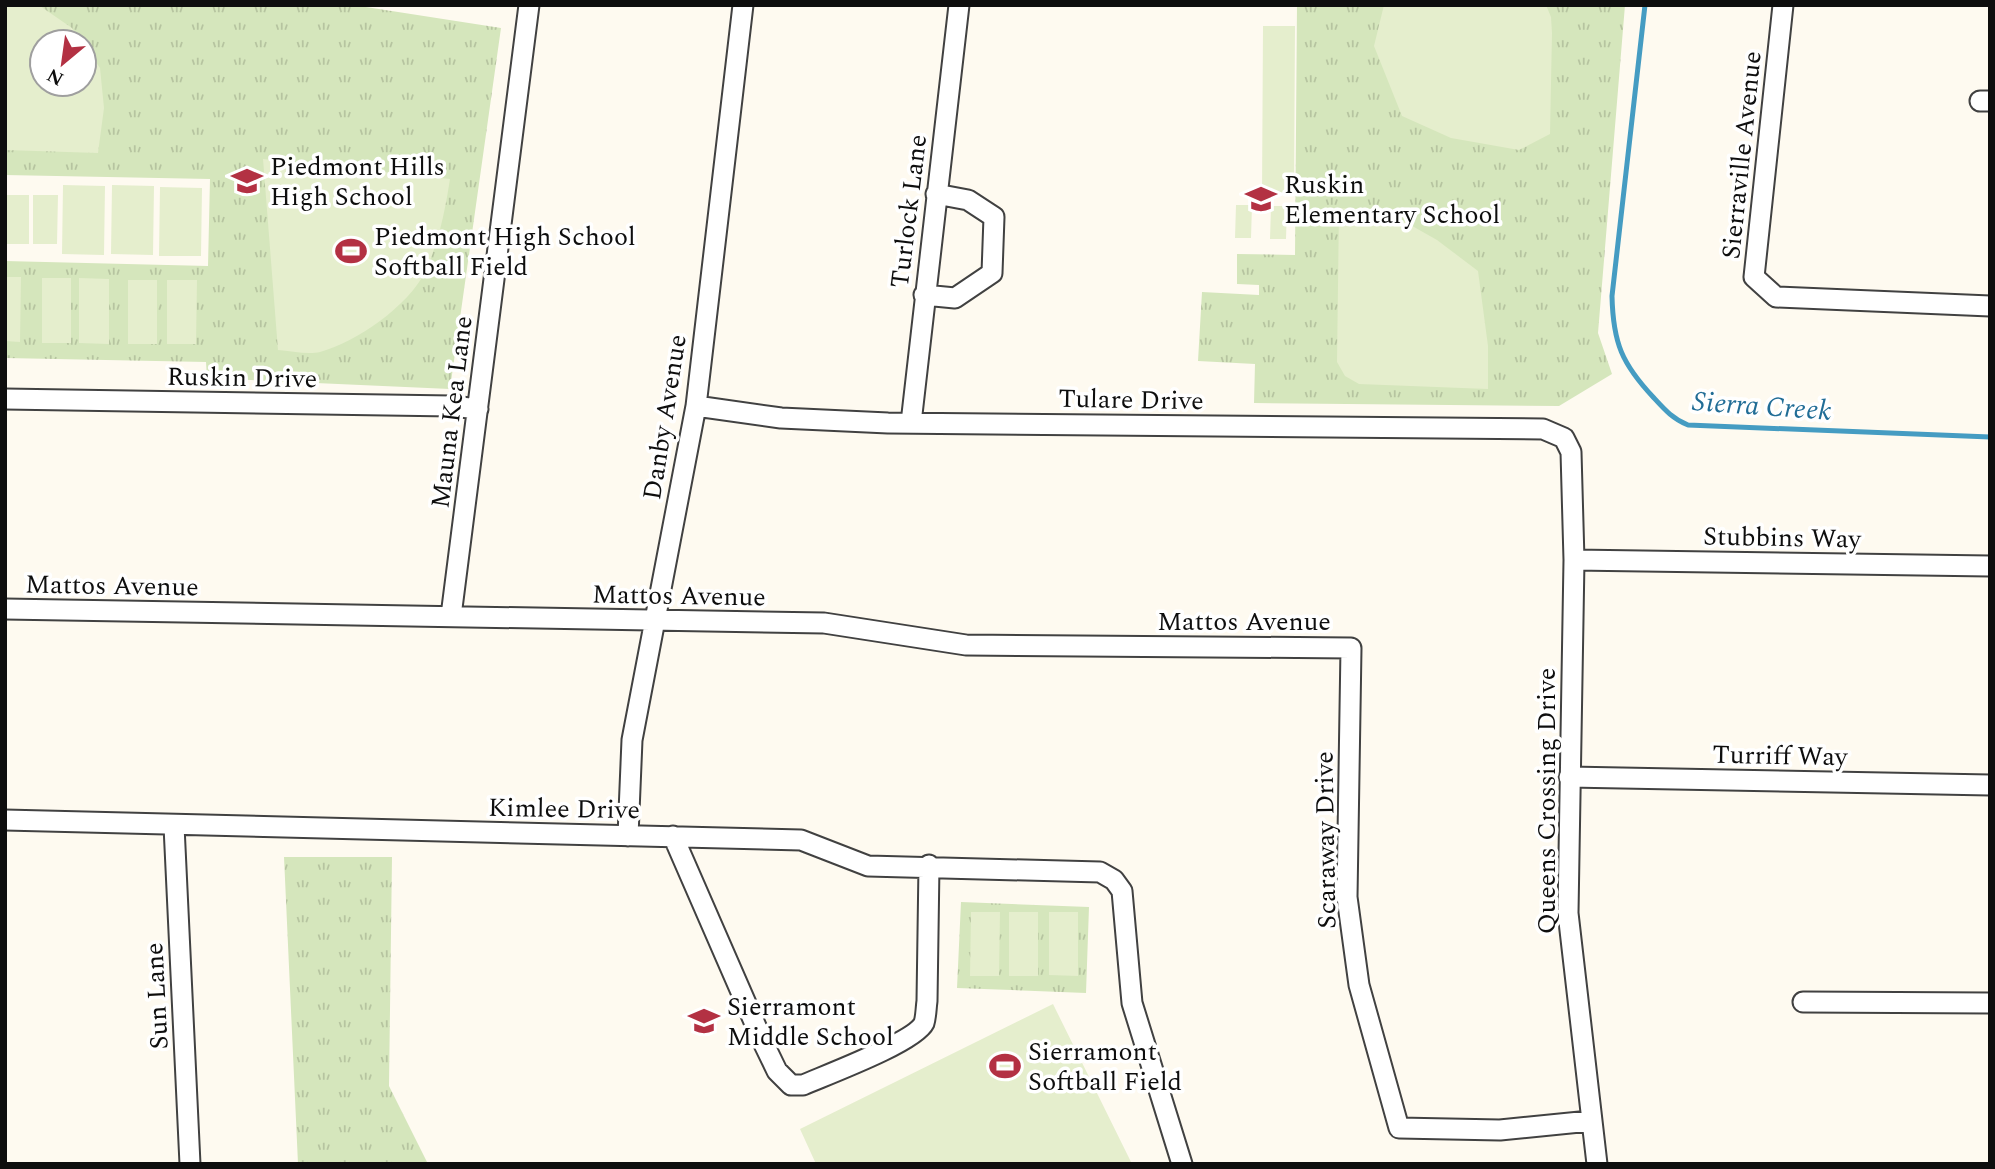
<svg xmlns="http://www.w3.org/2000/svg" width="1995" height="1169" viewBox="0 0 1995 1169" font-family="Spectral,serif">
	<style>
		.grass { fill: url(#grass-tufts); fill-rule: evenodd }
		.pitch { fill: #e5eecd }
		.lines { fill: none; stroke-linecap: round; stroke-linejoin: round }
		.stream { stroke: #459cc2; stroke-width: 5 }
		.minor-casing { stroke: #414141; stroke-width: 23 }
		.minor { stroke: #fff; stroke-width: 19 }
		.labels { text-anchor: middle; stroke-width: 7; stroke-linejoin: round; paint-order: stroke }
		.street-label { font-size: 26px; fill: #0e0e0e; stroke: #fff }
		.poi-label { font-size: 26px; fill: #0e0e0e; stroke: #fff; text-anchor: start }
		.water-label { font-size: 28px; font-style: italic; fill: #216d96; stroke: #fff }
	</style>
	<defs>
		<pattern id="grass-tufts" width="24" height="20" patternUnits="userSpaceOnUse" patternTransform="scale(1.75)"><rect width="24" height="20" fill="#d5e6bc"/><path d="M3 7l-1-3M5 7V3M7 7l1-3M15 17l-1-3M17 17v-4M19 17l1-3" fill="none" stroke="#b6c4a0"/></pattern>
	</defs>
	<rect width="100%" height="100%" fill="#fefaf0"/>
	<path class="grass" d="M5 5H353L501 28 450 389 207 378 206 362 5 358V261L208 266 210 179 5 175ZM42 42H84V84H42Z
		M1297 5H1625L1598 333 1612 374 1559 406 1254 403 1255 364 1198 361 1202 292 1259 295V285L1237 284V254L1295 255Z
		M284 857H392L389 1086 428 1164H298Z
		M961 902 1089 907 1086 993 957 988Z"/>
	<path class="pitch" d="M5 5 40 6 72 28 82 42H42V84H84V45L100 68 104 108 98 153 5 150Z
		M1384 5H1546L1551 17 1552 33 1550 134 1519 150 1451 138 1402 116 1374 46Z
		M1263 26H1295L1294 194H1262Z
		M263 159 450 179C445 211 439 242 425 272 408 306 357 342 320 352 308 355 291 351 278 350Z
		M63 185 105 186 104 255 62 254Z
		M112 185 154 186 153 255 111 254Z
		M160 187 202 188 201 256H159Z
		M5 195H29V244H5Z
		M33 195H58L57 244H33Z
		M1236 205H1252L1251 238H1235Z
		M1271 206H1287L1286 239H1270Z
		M1339 208 1384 210 1437 240 1478 271 1488 346V389L1359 384 1345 376 1337 362Z
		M5 277H21L20 342 5 341Z
		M42 278H71V343H42Z
		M79 278 109 279V344L79 343Z
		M128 280H157V344H128Z
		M167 280H197L196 344H167Z
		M971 912H1000L999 976H970Z
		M1009 912H1038V976H1009Z
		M1049 912H1078V976L1049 975Z
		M1053 1004 1132 1164H816L800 1129Z"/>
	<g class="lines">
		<path class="stream" d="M1645 5 1612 296C1613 343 1622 364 1654 398 1665 410 1673 419 1688 425L1990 437"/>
		<defs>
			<path id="minor" d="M1783 5 1754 277 1776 297 1990 306
				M1980 101H1990
				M924 295 955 298 992 273 994 217 968 200 936 194
				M5 399 452 406 478 409
				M696 406 781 418 888 423 1543 429 1564 438 1571 452 1574 560 1568 913 1597 1164
				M911 423 959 5
				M1574 560 1990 566
				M5 609 824 623 966 645 1351 648 1347 897 1359 985 1399 1128 1500 1130 1590 1121
				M451 616 529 5
				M1569 777 1990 785
				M5 820 801 840 868 866 1100 872 1114 880 1122 891 1132 1003 1182 1164
				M174 826 190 1164
				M628 836 632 740 696 406 743 5
				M673 836 762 1040 777 1071 791 1085H803C826 1075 915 1042 924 1023 926 1017 926 1008 927 1001L929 865
				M1803 1002 1990 1003"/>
		</defs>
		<use href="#minor" class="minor-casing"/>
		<use href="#minor" class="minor"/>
	</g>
	<defs>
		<symbol id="school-bare" viewBox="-9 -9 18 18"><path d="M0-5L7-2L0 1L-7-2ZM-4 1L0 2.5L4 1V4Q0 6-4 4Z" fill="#b33143" stroke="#fff" stroke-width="2.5" paint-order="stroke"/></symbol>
		<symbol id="stadium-bare" viewBox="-9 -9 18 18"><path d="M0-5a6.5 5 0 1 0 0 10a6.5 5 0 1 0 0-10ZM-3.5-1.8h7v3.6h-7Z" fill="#b33143" stroke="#fff" stroke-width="2.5" paint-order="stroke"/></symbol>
	</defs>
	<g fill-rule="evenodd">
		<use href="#school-bare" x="225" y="159" width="44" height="44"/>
		<use href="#school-bare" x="1239" y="177" width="44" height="44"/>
		<use href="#stadium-bare" x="329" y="229" width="44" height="44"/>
		<use href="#school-bare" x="682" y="999" width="44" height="44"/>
		<use href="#stadium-bare" x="983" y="1044" width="44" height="44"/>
	</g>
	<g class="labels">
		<g class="street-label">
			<text transform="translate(1741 155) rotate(-84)" y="9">Sierraville Avenue</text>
			<text transform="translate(908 211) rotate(-83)" y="9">Turlock Lane</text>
			<text transform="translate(242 377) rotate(1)" y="9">Ruskin Drive</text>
			<text transform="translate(1131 399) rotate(1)" y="9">Tulare Drive</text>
			<text transform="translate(451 412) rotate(-83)" y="9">Mauna Kea Lane</text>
			<text transform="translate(664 417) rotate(-81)" y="9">Danby Avenue</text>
			<text transform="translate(1782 537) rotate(1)" y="9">Stubbins Way</text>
			<text transform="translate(112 585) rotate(1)" y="9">Mattos Avenue</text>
			<text transform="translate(679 595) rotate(1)" y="9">Mattos Avenue</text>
			<text x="1244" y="630">Mattos Avenue</text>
			<text transform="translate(1780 755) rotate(1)" y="9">Turriff Way</text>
			<text transform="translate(1546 801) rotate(-90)" y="9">Queens Crossing Drive</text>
			<text transform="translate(564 808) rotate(1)" y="9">Kimlee Drive</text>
			<text transform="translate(1325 840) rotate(-91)" y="9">Scaraway Drive</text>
			<text transform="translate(156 996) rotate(-93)" y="9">Sun Lane</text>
		</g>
		<g class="poi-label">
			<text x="270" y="175">Piedmont Hills<tspan x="270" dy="30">High School</tspan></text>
			<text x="1284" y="193">Ruskin<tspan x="1284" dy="30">Elementary School</tspan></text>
			<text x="374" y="245">Piedmont High School<tspan x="374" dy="30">Softball Field</tspan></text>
			<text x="727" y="1015">Sierramont<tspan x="727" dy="30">Middle School</tspan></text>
			<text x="1028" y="1060">Sierramont<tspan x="1028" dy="30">Softball Field</tspan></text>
		</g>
		<g class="water-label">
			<text transform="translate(1762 405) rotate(4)" y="10">Sierra Creek</text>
		</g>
	</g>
	<rect width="1995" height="1169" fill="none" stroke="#0e0e0e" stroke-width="14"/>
	<g transform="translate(63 63) rotate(209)"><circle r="33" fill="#ffffff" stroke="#9f9f9f" stroke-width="2"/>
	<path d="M0-5L12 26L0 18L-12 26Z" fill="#b33143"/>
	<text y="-10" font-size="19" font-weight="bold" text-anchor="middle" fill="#0e0e0e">N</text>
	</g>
</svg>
